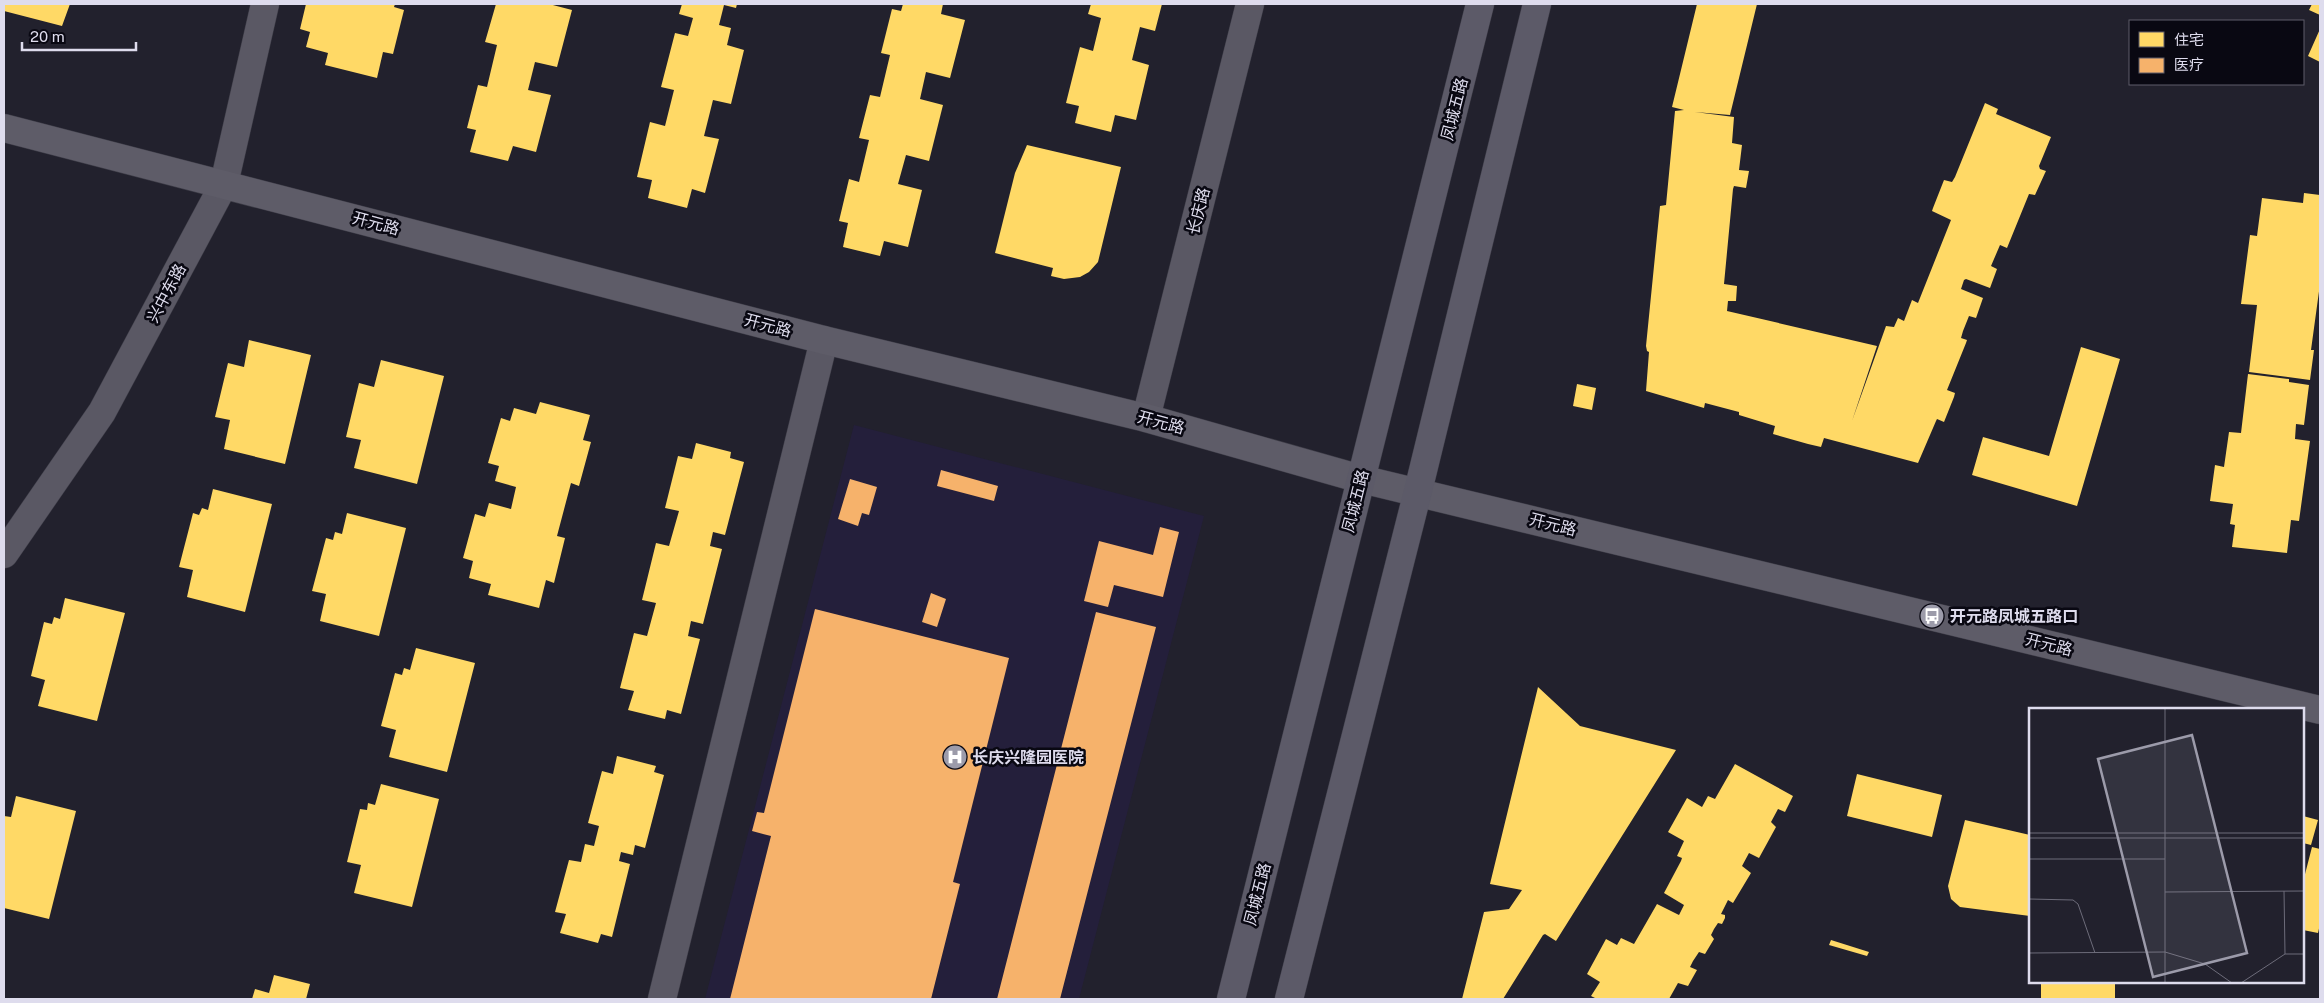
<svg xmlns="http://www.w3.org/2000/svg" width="2324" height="1003" viewBox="0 0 2324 1003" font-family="'Public Sans','Noto Sans SC',sans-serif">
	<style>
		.built { fill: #241f3b }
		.homes { fill: #ffd966 }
		.health { fill: #f6b26b }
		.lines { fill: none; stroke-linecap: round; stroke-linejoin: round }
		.street-casing { stroke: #3d3c47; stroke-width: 29 }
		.secondary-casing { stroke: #3d3c47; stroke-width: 29 }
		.primary-casing { stroke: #3d3c47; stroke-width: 29 }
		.street { stroke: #5a5864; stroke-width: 28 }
		.secondary { stroke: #5e5c68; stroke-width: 28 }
		.primary { stroke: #5c5a68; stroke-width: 28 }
		.labels { text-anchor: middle; stroke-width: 5; stroke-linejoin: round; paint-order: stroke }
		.street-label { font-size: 16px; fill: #dedced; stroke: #090812 }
		.poi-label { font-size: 16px; font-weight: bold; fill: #dedced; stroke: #090812; text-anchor: start }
		.inset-road { fill: none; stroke: #6d6c7a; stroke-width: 1 }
		.view { fill: #9c9baa; fill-opacity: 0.15; stroke: #9c9baa; stroke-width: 2.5 }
		.inset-edge { fill: none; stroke: #dedced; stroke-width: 2.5 }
	</style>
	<rect width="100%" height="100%" fill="#22212d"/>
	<path class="built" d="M854 425 1204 516 1079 999H705Z"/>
	<path class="homes" d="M4 4H70L62 26 4 11Z
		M306 4H395L394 7 404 10 393 54 383 52 377 78 325 65 328 53 306 47 310 32 300 29Z
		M496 4H549L572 10 557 67 535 62 528 90 551 95 536 152 513 146 508 161 470 152 476 130 467 128 478 85 487 87 497 45 485 42Z
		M682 4H737L736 8 724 5 719 25 731 28 727 45 744 50 731 104 713 100 704 136 719 139 705 193 692 189 687 208 648 198 652 180 637 177 650 122 665 126 674 90 661 87 675 33 688 36 693 18 679 14Z
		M903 4H943L941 14 965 20 950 78 926 72 920 99 943 105 929 161 906 155 898 184 922 190 908 247 884 241 880 256 843 247 848 223 839 221 849 179 859 182 869 140 859 138 870 95 880 97 890 55 881 53 892 9 901 11Z
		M1091 4H1162L1155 31 1140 27 1132 60 1149 65 1136 120 1115 115 1111 132 1075 123 1079 106 1066 103 1080 47 1093 51 1101 18 1088 14Z
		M1697 4H1757L1730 115 1695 112 1734 117 1732 143 1742 145 1739 170 1749 171 1746 188 1734 186 1733 189 1724 284 1737 286 1736 301H1728L1727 311 1877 346 1852 421 1886 326 1894 327 1898 318 1904 321 1912 300 1918 303 1951 220 1932 211 1933 208 1944 180 1952 182 1955 177 1985 103 1998 109 1996 114 2051 137 2039 166 2040 169 2046 171 2045 173 2035 195 2029 194 2007 248 2000 245 1991 266 1997 269 1990 288 1966 279 1964 280 1961 289 1983 298 1976 318 1969 316 1963 331 1961 338 1967 340 1966 343 1947 390 1955 393 1954 397 1944 422 1937 419 1936 421 1918 463 1824 438 1821 447 1808 444 1773 434 1775 426 1739 415V412L1705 403 1704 408 1646 391 1649 352 1647 351 1646 346 1660 206 1666 205 1675 111 1684 110 1672 107Z
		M2312 4H2320V15L2309 10Z
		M2320 29V62L2308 56Z
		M1027 145 1121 167 1098 262 1089 272 1080 277 1064 279 1051 276 1053 268 995 253 1015 173Z
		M2304 193 2320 195V284L2311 350H2314L2310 380 2249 372 2257 305 2241 304 2250 235 2257 236 2262 198 2303 203Z
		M249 340 311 355 285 464 224 449 230 420 215 417 228 363 244 367Z
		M2081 347 2120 359 2077 506 1972 475 1983 437 2049 456Z
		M381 360 444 376 417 484 354 468 361 440 346 437 359 383 374 387Z
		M2248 374 2289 379V382L2309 385 2304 425 2296 424 2295 439 2310 441 2299 521 2291 520 2287 553 2232 547 2235 525 2230 524 2233 504 2210 501 2215 465 2224 467 2229 432 2241 433Z
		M1577 384 1596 388 1592 410 1573 406Z
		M540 402 590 415 583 440 591 442 579 486 571 483 557 536 565 538 554 583 546 580 539 608 488 595 491 584 469 578 473 561 463 558 475 514 485 517 489 503 511 509 516 487 495 481 499 466 488 463 501 418 510 421 514 408 536 414Z
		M696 443 731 452 730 458 744 462 725 535 713 532 710 546 722 549 703 624 691 621 688 636 700 639 681 714 667 710 665 719 628 710 634 691 620 688 634 633 647 636 656 603 642 600 656 543 669 546 679 511 665 508 678 456 692 459Z
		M213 489 272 504 245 612 187 597 193 570 179 567 193 513 199 515 202 508 208 510Z
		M347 513 406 528 379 636 320 621 326 594 312 591 326 538 333 540 335 532 342 534Z
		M65 598 125 613 97 721 38 706 45 680 31 676 44 622 52 624 54 617 60 619Z
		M416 648 475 663 447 772 389 757 396 730 381 726 395 673 402 675 404 668 410 670Z
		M1538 687 1580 726 1676 750 1556 941 1545 934 1543 935 1503 999H1462L1484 912 1509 909 1522 890 1490 884Z
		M617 756 656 766 654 772 664 775 645 848 635 845 633 855 621 852 619 861 630 864 612 937 601 934 598 943 560 933 566 914 555 912 569 860 581 862 585 844 594 846 599 826 588 823 602 771 613 774Z
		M1735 764 1793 796 1785 812 1778 809 1771 822 1776 827 1759 858 1749 853 1742 866 1751 873 1733 903 1728 900 1721 914 1725 915V918L1722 924 1718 923 1714 929 1711 935 1714 939 1705 954 1699 952 1693 961 1690 967 1697 970 1688 986 1678 983 1669 999H1597L1591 996 1600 982 1587 974 1606 939 1617 945 1621 938 1634 944 1657 904 1679 915 1684 905 1664 893 1681 861 1682 858 1677 856 1684 841 1668 832 1687 798 1702 807 1708 796 1715 799Z
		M1857 774 1942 795 1932 837 1847 816Z
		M381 784 439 799 412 907 354 893 361 865 347 862 360 809 367 810 368 803 375 805Z
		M16 796 76 811 49 919 4 908V816L11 817Z
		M2303 816 2318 820 2311 845 2303 843Z
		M1965 820 2030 835V916L1960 907 1951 899 1948 886Z
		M2312 847 2320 849V924L2318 933 2303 930V882Z
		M1831 940 1869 952 1867 956 1829 945Z
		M274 975 310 984 306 999H252L255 989 269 993Z
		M2057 982H2115V999H2041V984H2057Z"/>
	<path class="health" d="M941 470 998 486 994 501 937 486Z
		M850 479 877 487 869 515 862 513 858 526 838 519Z
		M1160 527 1179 532 1163 597 1114 585 1108 607 1084 601 1099 541 1153 555Z
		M931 593 946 599 937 627 922 622Z
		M815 609 1009 658 953 882 960 884 931 999H730L771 836 752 831 757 812 764 813Z
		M1096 612 1156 627 1060 999H997Z"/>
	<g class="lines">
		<defs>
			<path id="street" d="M1146 418 1250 4
				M4 554 102 412 224 184 265 4
				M662 999 824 340"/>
			<path id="secondary" d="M4 128 824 340 1146 418 1361 479 2320 710"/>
			<path id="primary" d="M1231 999 1480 4
				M1289 999 1418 491 1537 4"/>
		</defs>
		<use href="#street" class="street-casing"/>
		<use href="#secondary" class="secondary-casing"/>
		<use href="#primary" class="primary-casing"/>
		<use href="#street" class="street"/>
		<use href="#secondary" class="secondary"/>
		<use href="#primary" class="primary"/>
	</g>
	<defs>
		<symbol id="bus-disc" viewBox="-11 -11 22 22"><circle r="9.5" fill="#9c9baa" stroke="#090812"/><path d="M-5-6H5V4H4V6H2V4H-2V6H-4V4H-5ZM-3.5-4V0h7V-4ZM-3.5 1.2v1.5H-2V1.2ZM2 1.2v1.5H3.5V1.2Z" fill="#fff"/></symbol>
		<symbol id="hospital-disc" viewBox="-11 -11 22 22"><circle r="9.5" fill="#9c9baa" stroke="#090812"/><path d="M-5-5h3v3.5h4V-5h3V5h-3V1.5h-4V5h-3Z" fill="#fff"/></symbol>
	</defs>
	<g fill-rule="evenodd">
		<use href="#bus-disc" x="1918" y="602" width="28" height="28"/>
		<use href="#hospital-disc" x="941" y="743" width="28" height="28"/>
	</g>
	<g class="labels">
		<g class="street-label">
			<text transform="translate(1454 109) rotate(-76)" y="6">凤城五路</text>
			<text transform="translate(1198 211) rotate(-76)" y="6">长庆路</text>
			<text transform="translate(376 223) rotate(15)" y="6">开元路</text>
			<text transform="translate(166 293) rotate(-62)" y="6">兴中东路</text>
			<text transform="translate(768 325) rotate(15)" y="6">开元路</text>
			<text transform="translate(1161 422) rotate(15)" y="6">开元路</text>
			<text transform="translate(1355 501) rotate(-76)" y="6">凤城五路</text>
			<text transform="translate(1553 524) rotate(14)" y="6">开元路</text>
			<text transform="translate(2049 644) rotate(14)" y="6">开元路</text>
			<text transform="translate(1257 894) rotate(-76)" y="6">凤城五路</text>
		</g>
		<g class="poi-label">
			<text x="1950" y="622">开元路凤城五路口</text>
			<text x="972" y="763">长庆兴隆园医院</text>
		</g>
	</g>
	<g transform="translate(2029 708)">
		<rect width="275" height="275" fill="#22212d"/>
		<path class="inset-road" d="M0 125H275M0 130H275M0 151H136M255 183 256 246M136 184 275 183M0 191 44 192 49 196 66 245M0 245 136 244 176 256 203 275M136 275V0M212 275 256 246H275"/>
		<path class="view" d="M163 27 218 245 124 269 69 51Z"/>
		<rect width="275" height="275" class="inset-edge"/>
	</g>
	<rect width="2324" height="1003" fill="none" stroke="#dedced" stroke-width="10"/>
	<rect x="2129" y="20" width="175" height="65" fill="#090812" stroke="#5e5d6a"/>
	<rect x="2139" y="32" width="25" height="15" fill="#ffd966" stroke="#5e5d6a"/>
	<text x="2174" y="45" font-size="15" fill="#dedced">住宅</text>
	<rect x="2139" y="58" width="25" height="15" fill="#f6b26b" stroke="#5e5d6a"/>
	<text x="2174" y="70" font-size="15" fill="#dedced">医疗</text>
	<path d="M22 42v8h114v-8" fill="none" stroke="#dedced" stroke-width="2.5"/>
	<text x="30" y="42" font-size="15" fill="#dedced" stroke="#090812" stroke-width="4" paint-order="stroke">20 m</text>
</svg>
